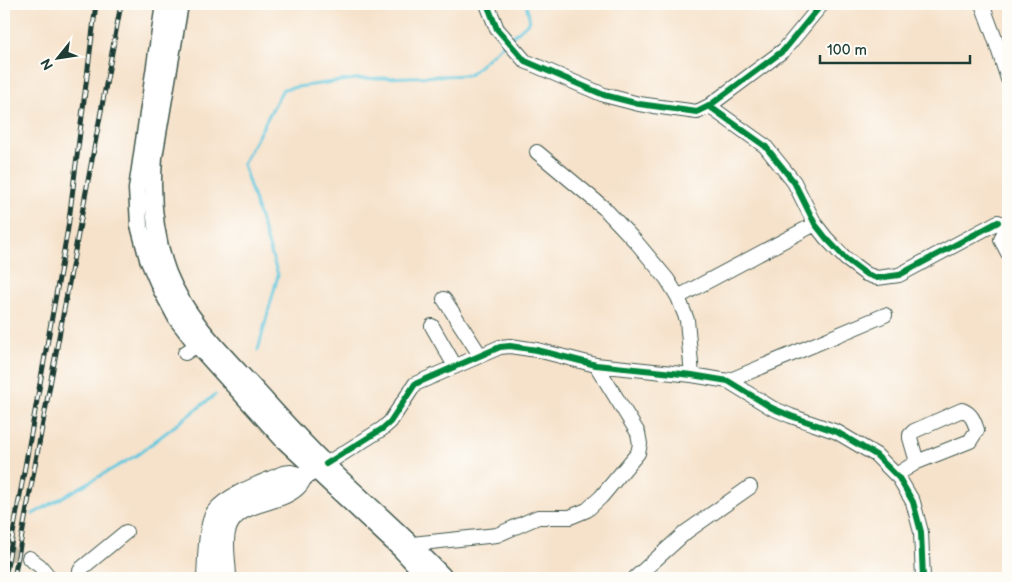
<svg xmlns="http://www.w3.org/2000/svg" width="1012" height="582" viewBox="0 0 1012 582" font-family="'Balsamiq Sans',sans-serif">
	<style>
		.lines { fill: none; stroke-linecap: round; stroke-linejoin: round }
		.stream { stroke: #61c7de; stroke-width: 3 }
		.minor-tunnel { stroke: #cbc1ad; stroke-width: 14; stroke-dasharray: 14 7; stroke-linecap: butt }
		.minor-casing { stroke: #3f564b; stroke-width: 16 }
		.major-casing { stroke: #3f564b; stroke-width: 19 }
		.minor { stroke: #fff; stroke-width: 14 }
		.major { stroke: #fff; stroke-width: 16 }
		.rail-casing { stroke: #1f3d34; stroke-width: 5 }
		.rail { stroke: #fdfcf7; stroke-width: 3; stroke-dasharray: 9; stroke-linecap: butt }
		.cycleway-casing { stroke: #fdfcf7; stroke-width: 9 }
		.cycleway { stroke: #00873e; stroke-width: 6 }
	</style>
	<rect width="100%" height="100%" fill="#fdfcf7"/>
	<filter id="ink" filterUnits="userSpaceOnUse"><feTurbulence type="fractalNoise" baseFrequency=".02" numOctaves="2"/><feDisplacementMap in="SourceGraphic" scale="10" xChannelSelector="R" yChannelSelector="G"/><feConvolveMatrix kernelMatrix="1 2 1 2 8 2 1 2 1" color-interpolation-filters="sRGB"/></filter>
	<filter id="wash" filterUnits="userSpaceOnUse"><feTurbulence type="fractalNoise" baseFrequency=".0096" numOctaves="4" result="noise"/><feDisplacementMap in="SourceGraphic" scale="20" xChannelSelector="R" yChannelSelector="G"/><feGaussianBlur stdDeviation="1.12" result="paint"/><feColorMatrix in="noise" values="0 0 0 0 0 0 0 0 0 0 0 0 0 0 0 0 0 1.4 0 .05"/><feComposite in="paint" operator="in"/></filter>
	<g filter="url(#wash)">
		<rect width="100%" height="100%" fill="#f6e2cb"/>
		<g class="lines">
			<path class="stream" d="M510 39 530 21 526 4
				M258 350 278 275 243 164 283 89 355 79 469 75 505 43
				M33 514 137 455 215 395"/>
		</g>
	</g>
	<g filter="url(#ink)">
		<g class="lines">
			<path class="minor-tunnel" d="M4 552 29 558"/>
			<defs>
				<path id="minor" d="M487 4 497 29 525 61 604 95 639 104 697 112 709 106 784 50 822 4
					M982 4 995 39 1008 79
					M709 106 765 146 794 182 815 224 826 238 846 259 866 274 877 278 899 275 998 222
					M537 152 604 208 637 243 667 279 678 297 687 320 692 375
					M1008 222 1001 240 1008 253
					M678 297 815 224
					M444 299 480 355
					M432 326 455 366
					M185 353 197 345 203 338
					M728 381 885 315
					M326 464 382 429 390 422 415 384 500 347 510 346 537 350 596 365 692 375 728 381 772 408 791 416 837 432 876 455 899 478 913 502 921 532 923 578
					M896 475 917 462 970 441 977 430C974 421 972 414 962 410L914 431 910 435V438L917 462
					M412 544 497 535 538 517H570L587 510 601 497 638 453 640 444 638 433 596 365
					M29 558 40 566 50 578
					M80 578V571L82 568 126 532
					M204 578C205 562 205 521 215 510 229 493 263 482 283 473L291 472 306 476C304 479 303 483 300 486 281 508 236 499 228 532 225 544 229 565 229 578
					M635 578 686 532 750 487"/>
				<path id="major" d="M164 4 137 189 139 225 148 259 161 289 177 319 197 345 282 439 401 550 427 578
					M180 4 154 157C151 197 154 236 168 273 185 316 218 349 249 382 275 410 300 439 327 465 366 503 408 538 445 578
					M216 578 221 522 225 512 242 502 306 476 323 466"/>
			</defs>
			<use href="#minor" class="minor-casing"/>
			<use href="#major" class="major-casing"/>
			<use href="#minor" class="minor"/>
			<use href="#major" class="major"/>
			<defs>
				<path id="rail" d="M5 578 68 228 96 4
					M14 578 121 4"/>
			</defs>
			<use href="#rail" class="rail-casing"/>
			<use href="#rail" class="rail"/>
			<defs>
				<path id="cycleway" d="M487 4 497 29 525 61 604 95 639 104 697 112 709 106 784 50 822 4
					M709 106 765 146 794 182 815 224 826 238 846 259 866 274 877 278 899 275 998 222
					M326 464 382 429 390 422 415 384 500 347 510 346 537 350 596 365 692 375 728 381 772 408 791 416 837 432 876 455 899 478 913 502 921 532 923 578"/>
			</defs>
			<use href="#cycleway" class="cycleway-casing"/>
			<use href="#cycleway" class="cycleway"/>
		</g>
	</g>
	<rect width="1012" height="582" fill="none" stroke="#fdfcf7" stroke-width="20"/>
	<g transform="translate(58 58) rotate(240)" stroke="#fdfcf7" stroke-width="4" paint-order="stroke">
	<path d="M0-4L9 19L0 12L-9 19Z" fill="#1f3d34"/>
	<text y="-8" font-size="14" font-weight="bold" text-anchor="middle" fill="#1f3d34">N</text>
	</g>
	<path d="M820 55v8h150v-8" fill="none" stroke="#1f3d34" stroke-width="2.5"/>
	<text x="827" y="55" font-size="15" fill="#1f3d34" stroke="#fdfcf7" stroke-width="4" paint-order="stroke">100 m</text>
</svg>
